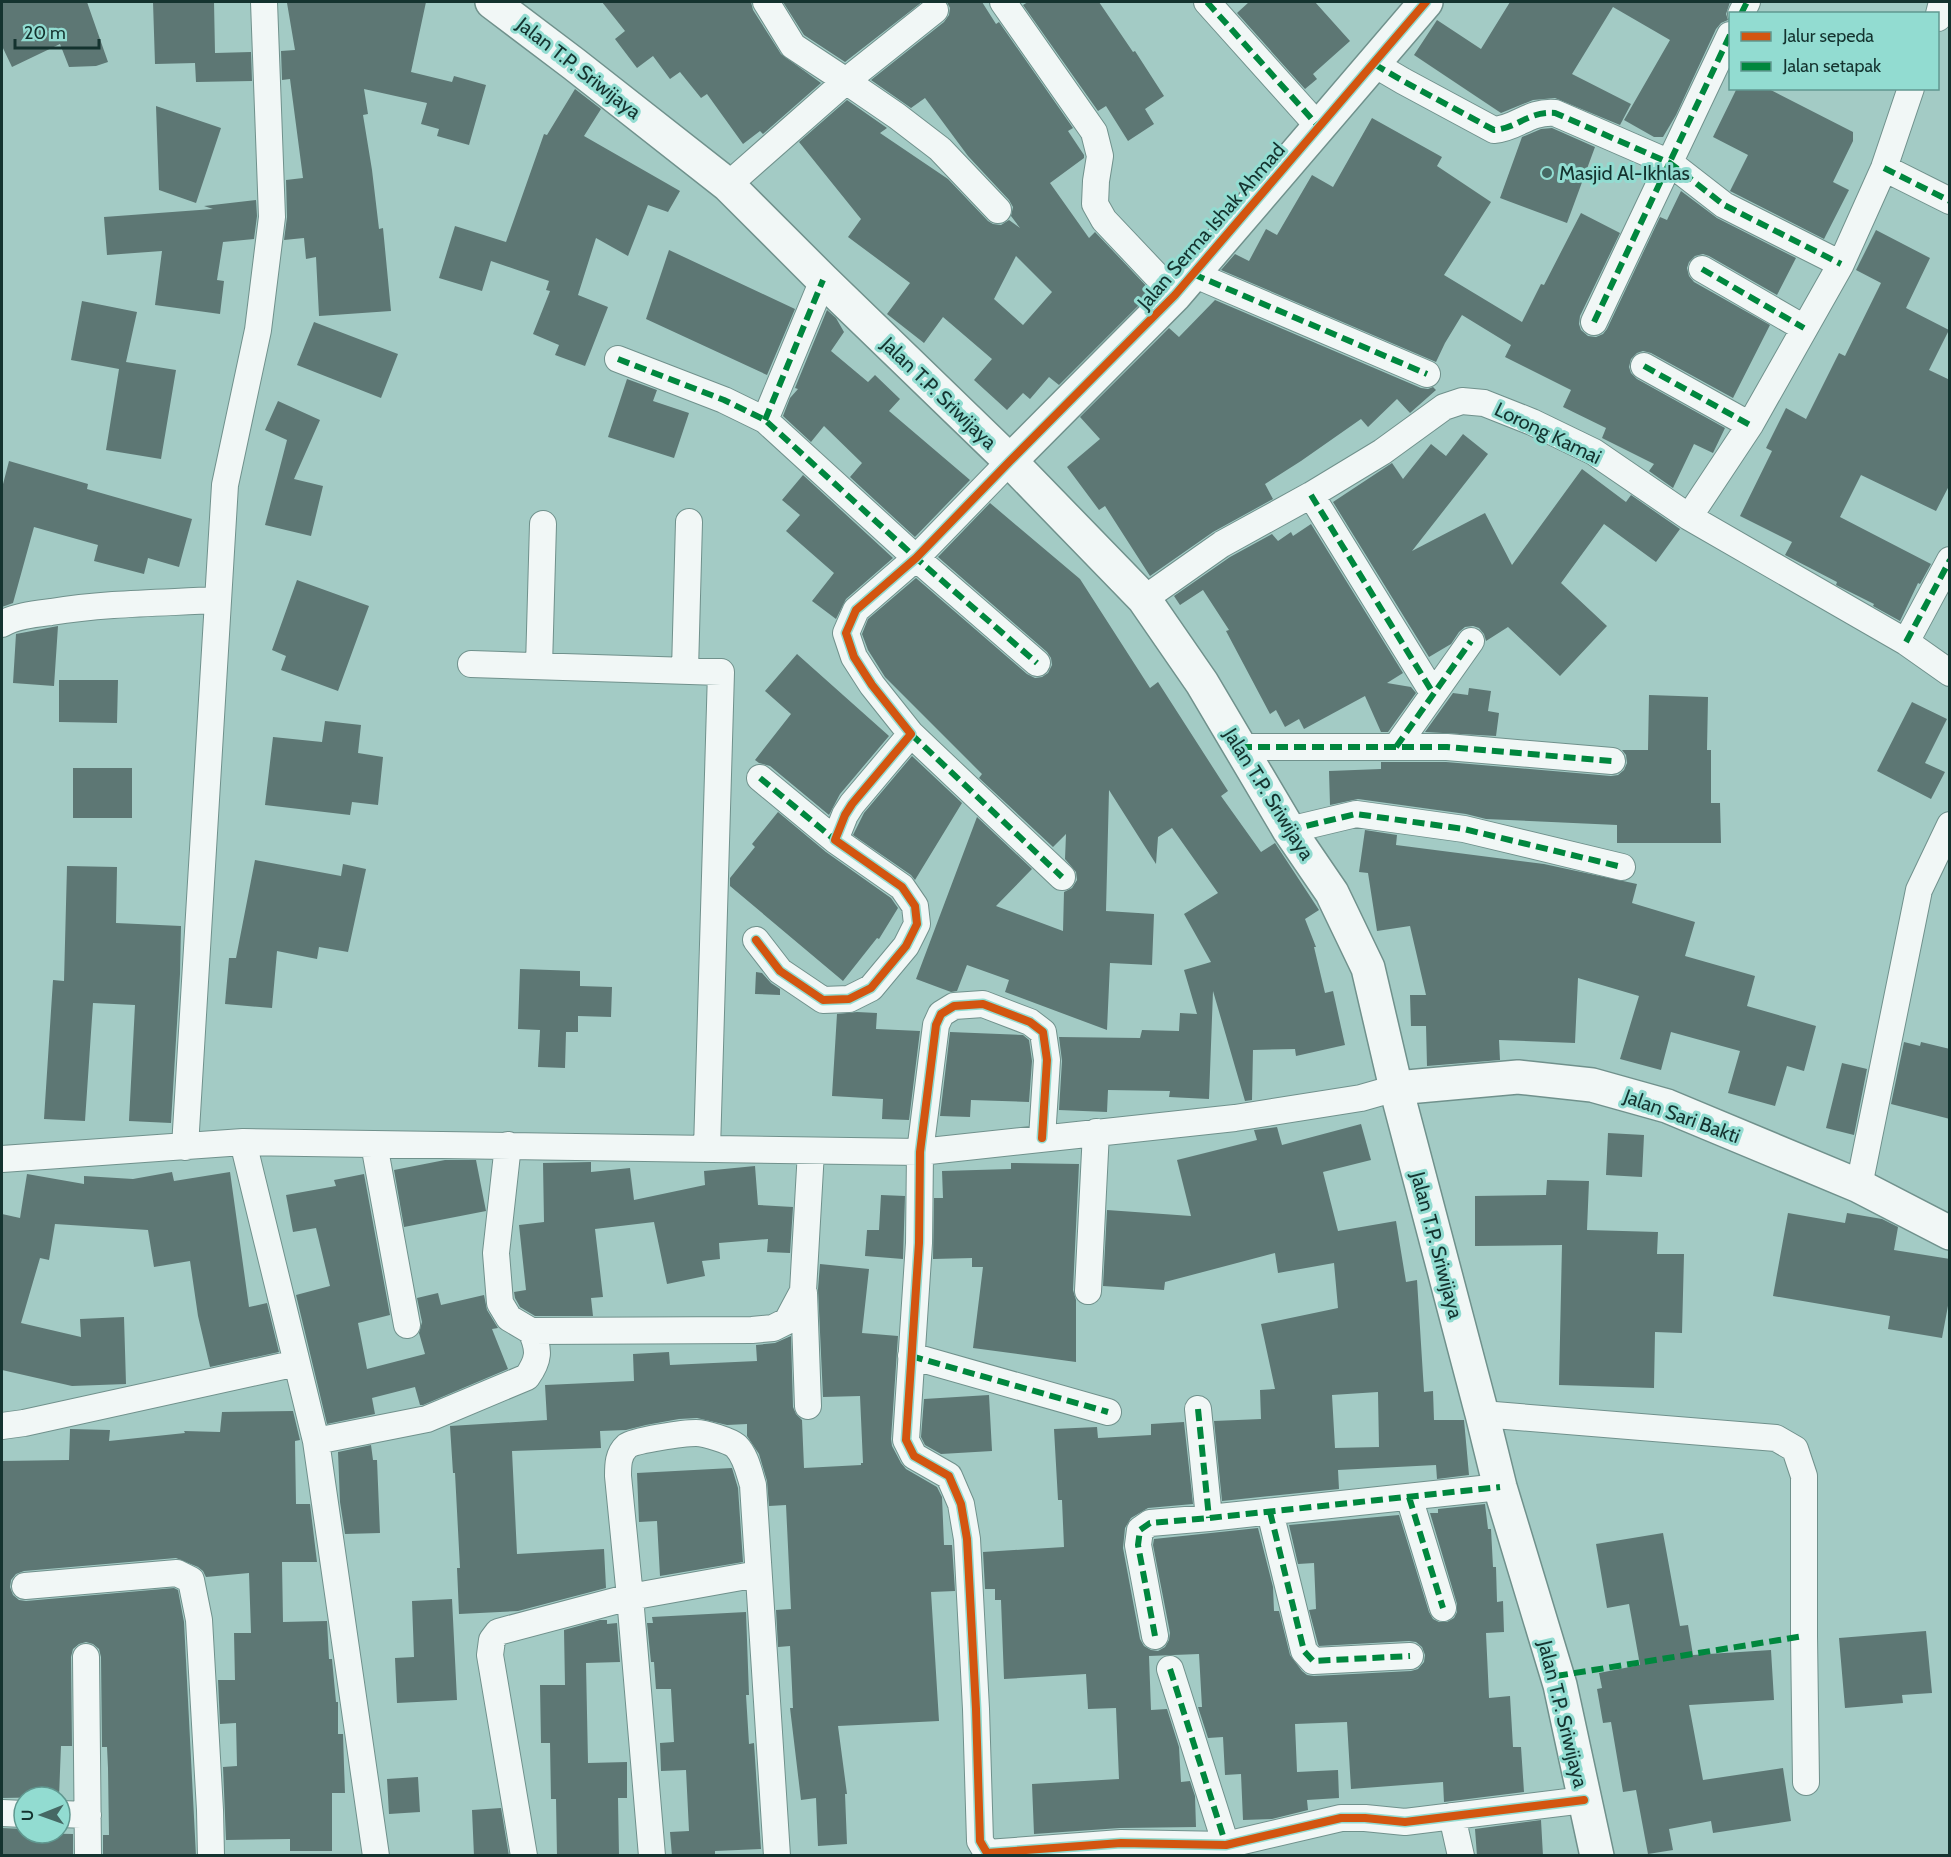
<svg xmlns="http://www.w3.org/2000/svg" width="1951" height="1857" viewBox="0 0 1951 1857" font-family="Cabin,sans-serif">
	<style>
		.building { fill: #5d7774; fill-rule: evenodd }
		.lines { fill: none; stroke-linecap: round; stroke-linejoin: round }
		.minor-casing { stroke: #70918c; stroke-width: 28 }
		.tertiary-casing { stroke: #70918c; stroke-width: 36 }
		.secondary-casing { stroke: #70918c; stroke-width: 36 }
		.minor { stroke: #f1f7f6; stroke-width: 26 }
		.tertiary { stroke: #f1f7f6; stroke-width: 33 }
		.secondary { stroke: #f1f7f6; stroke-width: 33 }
		.quiet { stroke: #00873e; stroke-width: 6; stroke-dasharray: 12 6; stroke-linecap: butt }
		.cycleway-casing { stroke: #92dcd1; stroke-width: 11 }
		.cycleway { stroke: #d35510; stroke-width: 8 }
		.poi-dot { fill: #466864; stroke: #92dcd1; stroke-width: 2 }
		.labels { text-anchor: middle; stroke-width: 6; stroke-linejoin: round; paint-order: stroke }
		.street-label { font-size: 20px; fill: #14332f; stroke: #92dcd1 }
		.poi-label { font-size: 20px; fill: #14332f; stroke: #92dcd1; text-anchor: start }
	</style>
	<rect width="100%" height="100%" fill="#a3cbc5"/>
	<path class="building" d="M2 2H87L108 62 96 66 69 67 60 44 12 67 2 46Z
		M153 2H214L215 53 251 52 252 81 196 82 195 63 155 64Z
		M301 2H426L411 72 452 82 454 76 486 85 469 145 437 136 439 129 421 124 427 103 364 89 368 114 363 115 372 170 379 229 383 228 391 311 319 316 316 257 306 259 304 238 284 240 287 217 286 180 303 178 290 79 282 80 281 51 295 50 287 3Z
		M602 2H751L753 10 781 54 821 83 763 134 760 131 743 144 707 94 701 98 680 72 670 79 653 56 637 68 615 39 625 31Z
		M783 2H922L845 62 804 35Z
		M947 2H982L996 24 999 22 1073 128 1068 131 1084 155V158L1050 183 1089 238 1095 232 1152 292 1059 385 1049 377 1030 399 1023 393 1007 410 974 380 992 359 943 317 924 343 887 314 910 283 848 237 861 219 799 142 847 100 887 128 880 133 948 179 988 221 993 224 1001 225 1009 220 1020 228 1011 216 1013 207 1009 200 968 156 925 98 911 108 871 80 944 22 949 15 950 8ZM1016 256 1052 292 1023 325 994 299Z
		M1028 2H1099L1133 52 1135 51 1164 96 1145 109 1154 124 1128 141 1106 106 1098 111 1023 5Z
		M1249 2H1315L1350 41 1313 74 1317 79 1305 89 1237 13Z
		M1510 2H1730L1726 14 1728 20 1721 23 1716 29 1676 115 1663 137H1654L1624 120 1670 40 1613 7 1572 74 1631 104 1620 125 1555 98 1533 100 1501 113 1414 55 1437 20 1481 49Z
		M1737 88H1767L1853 132V141L1833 182 1849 190 1824 239 1730 191 1748 155 1713 137Z
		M575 89 601 109 584 136 680 191 668 212 648 205 628 256 596 238 578 295 608 307 585 366 555 355 559 345 533 334 550 291 546 290 549 281 491 261 482 291 439 278 455 226 506 242 544 134 547 135Z
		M156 106 221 128 196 203 159 190Z
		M1372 118 1442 157 1437 166 1491 202 1444 275 1522 322 1541 284 1544 285 1581 213 1620 233 1580 316 1579 324 1581 330 1588 336 1596 337 1603 334 1607 329 1660 217 1667 220 1681 191 1717 218 1796 258 1777 295 1709 256 1703 254 1695 256 1689 262 1687 268 1689 276 1694 282 1770 325 1733 398 1651 353 1643 351 1637 353 1631 359 1629 367 1631 373 1637 379 1725 428 1713 453 1694 444 1673 488 1649 471 1654 464 1602 438 1606 428 1563 407 1571 390 1505 357 1511 345 1462 315 1445 343 1436 362 1221 270 1235 254 1249 261 1266 229 1277 235 1312 175 1333 187Z
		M1552 128 1595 147 1567 223 1500 198 1522 137 1541 129Z
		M256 200 257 216 254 239 223 242 217 280 224 281 220 314 155 305 162 251 107 255 104 217 213 209 204 206Z
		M1876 230 1930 258 1906 308 1949 330 1929 370 1950 380V484L1936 511 1861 475 1840 517 1931 564 1920 584 1918 583 1900 621 1873 606 1874 604 1836 585 1837 582 1785 555 1792 542 1740 516 1772 451 1766 448 1786 408 1806 419 1839 353 1845 356 1881 283 1856 270Z
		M669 250 795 309 767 375 646 319Z
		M1215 300 1421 388 1428 389 1433 387 1436 390 1410 413 1397 399 1368 427 1361 419 1301 461 1265 484 1273 499 1213 532 1150 576 1105 506 1099 510 1067 467 1100 439 1080 417 1169 328 1179 337Z
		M82 301 137 312 126 362 176 370 161 459 106 450 119 369 71 360Z
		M827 310 836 318 844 332 831 351 868 382 875 375 900 399 889 411 970 480 915 537 850 477 862 463 824 426 811 442 783 416 790 398 798 389 795 388Z
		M314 322 398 354 381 398 297 365Z
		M627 379 657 390 653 401 689 413 674 458 608 437Z
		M278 401 320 420 294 479 323 486 311 536 265 525 287 440 265 430Z
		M1463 434 1488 454 1412 551 1485 513 1512 565 1582 469 1626 502 1631 495 1680 529 1656 562 1604 524 1561 583 1607 626 1560 676 1508 627 1486 641 1484 634 1479 628 1473 626 1465 627 1459 632 1451 644 1429 657 1333 502 1392 463 1403 479 1431 444 1446 456Z
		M9 461 88 484 87 489 192 519 179 567 148 558 144 574 94 561 98 545 34 527 13 603 2 607V488Z
		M803 475 893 558 846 599 836 619 812 601 834 573 786 531 800 515 782 500Z
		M990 503 1080 579 1150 688 1158 682 1228 791 1221 796 1261 852 1275 843 1319 910 1305 919 1316 947H1314L1325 993 1333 991 1345 1045 1296 1056 1295 1049 1253 1050 1252 1100 1245 1101 1213 991 1209 1099 1169 1097 1170 1091 1108 1090 1107 1112 1059 1110 1062 1061 1059 1037 1140 1038 1142 1030 1179 1031 1180 1013 1197 1014 1184 970 1211 962 1184 914 1218 893 1172 828 1158 837 1156 864 1109 790 1106 911 1154 914 1152 965 1110 963 1107 1030 1005 992 1009 980 967 965 957 991 951 992 916 979 977 817 1032 869 996 906 1063 931 1064 892 1072 888 1077 880 1076 872 1065 859 1066 834 1053 847 979 778 982 774 885 677 868 650 862 634 868 619 916 578 1027 674 1035 678 1042 677 1048 673 1052 665 1051 658 1047 652 938 557Z
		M1311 524 1403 673 1387 683 1411 687 1416 693 1388 732H1381L1365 696 1304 729 1299 719 1285 727 1276 710 1270 714 1226 631 1229 630 1203 590 1180 605 1174 596 1230 557 1272 534 1278 541 1291 532 1293 536Z
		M297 580 369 606 338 691 281 670 286 656 272 650Z
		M58 626 54 686 13 683 16 634Z
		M797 654 889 736 840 794 829 815 770 766 759 763 755 760 791 714 765 691Z
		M59 680H118L117 723 59 722Z
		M1469 688 1491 691 1488 711 1499 713 1496 736 1425 732 1453 693 1468 695Z
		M1649 695 1708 697 1707 750H1711V803H1720L1721 843H1617V825L1486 819 1466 814 1358 799 1330 805 1329 771 1381 769V762H1446L1611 776 1618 775 1624 770 1627 763 1626 755 1622 750H1648Z
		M1912 702 1947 719 1925 763 1945 772 1931 799 1877 771Z
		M325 721 361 725 358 753 383 757 378 805 352 802 350 815 265 805 273 737 322 742Z
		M912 756 962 803 915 880 911 875 853 835 864 813Z
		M73 768H132V818H73Z
		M778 812 826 852 891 898 898 908 879 939 877 938 843 981 730 886V878L755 847 752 844Z
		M1365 830 1397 835 1396 845 1544 864 1637 884 1632 903 1695 922 1685 956 1755 976 1747 1006 1816 1026 1804 1071 1787 1066 1775 1106 1728 1093 1740 1051 1671 1032 1661 1070 1620 1059 1639 996 1578 978 1575 1043 1499 1040 1500 1060 1427 1066 1426 1026H1411L1410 995H1426L1410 926 1377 931 1368 873 1359 872Z
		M255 860 341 876 343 864 366 869 348 952 319 947 317 959 277 951 272 1008 225 1004 229 958H236Z
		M67 866 117 867 116 923 181 926 180 974 171 1123 129 1121 135 1005 93 1003 85 1121 44 1119 53 980 64 981Z
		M520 969 580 971V986L612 987 611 1017 578 1016V1032H566L565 1068 538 1067 540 1030 518 1029Z
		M756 972 762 973 771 983 780 989V995L755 994Z
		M857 1012 877 1013 876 1029 920 1031 909 1120 882 1119 883 1099 832 1096 837 1014Z
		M950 1032 1023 1035 1029 1040 1032 1061 1029 1102 971 1100 970 1117 940 1116Z
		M1904 1042 1920 1046 1921 1042 1950 1049V1119L1891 1104Z
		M1842 1063 1867 1069 1854 1135 1826 1128Z
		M1361 1124 1371 1160 1323 1172 1338 1231 1396 1221 1406 1282 1417 1280 1424 1392 1433 1391 1434 1420H1464L1469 1475 1437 1479 1436 1465 1338 1470 1339 1489 1222 1501 1214 1421 1261 1419 1260 1390 1275 1389 1261 1324 1338 1308 1334 1263 1278 1273 1275 1253 1165 1282 1164 1290 1103 1286 1107 1210 1191 1216 1177 1160 1257 1140 1254 1130 1277 1127 1282 1145ZM1378 1392 1379 1447 1335 1448 1332 1395Z
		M1608 1133 1644 1135 1642 1177 1606 1175Z
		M445 1160H476L486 1211 404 1227 394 1170Z
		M591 1162V1172L630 1168 634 1200 705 1185 704 1171 755 1166 758 1205 793 1207 790 1253 767 1252 768 1239 719 1243 720 1259 702 1261 705 1276 667 1284 654 1222 595 1229 603 1297 591 1298 593 1316H535L520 1307 515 1298 514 1292 526 1290 519 1225 544 1222 543 1163Z
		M1011 1163 1079 1164 1073 1290 1076 1300V1362L973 1348 983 1267H972V1258L933 1259 934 1198H943L942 1171 1011 1169Z
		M172 1172 174 1181 230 1172 249 1307 267 1303 279 1352 210 1367 198 1316 190 1261 154 1267 148 1230 55 1224 49 1260 40 1258 21 1323 81 1337 80 1319 124 1317 126 1384 72 1386 2 1370V1214L20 1218 27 1174 84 1184V1176L133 1179Z
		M364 1174 390 1315 358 1323 367 1369 425 1354 419 1333 422 1322 417 1298 438 1293 441 1305 484 1295 487 1310 498 1328 492 1329 508 1369 423 1405H420L415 1387 372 1398 375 1414 327 1424 296 1295 330 1286 316 1228 293 1232 286 1195 336 1186 334 1180Z
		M1547 1180 1589 1181 1587 1230 1658 1232 1657 1254H1684L1682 1333 1655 1332 1654 1388 1559 1385 1562 1245 1475 1246V1196L1546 1195Z
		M881 1195 905 1196 903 1259 865 1256 867 1230H879Z
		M1788 1213 1845 1223 1847 1213 1882 1219 1898 1227 1894 1250 1950 1259V1295L1942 1338 1888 1329 1890 1316 1773 1296Z
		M820 1264 869 1269 862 1333 898 1336 891 1439 892 1446 901 1463 906 1469 937 1487 942 1497 944 1545H952L955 1591 931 1592 939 1721 838 1726 847 1794H845L847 1844 818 1846 816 1798 801 1800 790 1708H793L790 1646 778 1647 776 1610 791 1609 786 1505 769 1506 767 1481 759 1454 747 1436V1424L727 1425 697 1418 679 1419 646 1425 626 1430 600 1431 601 1448 512 1451 517 1554 604 1549 606 1588 518 1611 459 1614 457 1568H460L455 1473H453L450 1426 547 1420 545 1385 634 1381 633 1354 669 1352 670 1365 757 1361 756 1345 775 1343 791 1336 793 1407 796 1414 802 1420 804 1468 861 1465V1463H863L860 1396 823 1397 818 1289Z
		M989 1395 992 1451 941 1454 925 1445 921 1437 924 1399Z
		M293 1411 300 1440 295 1441 296 1504H310L317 1562H282L283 1622 327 1621 329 1659H332L336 1702H338V1734H343L344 1766 345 1793H332V1851H290V1839L226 1840 223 1767 237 1766 236 1723 220 1724 218 1680H235L234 1633H251L249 1573 206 1577 203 1571 198 1567 176 1558 24 1571 16 1574 11 1580 10 1587 13 1595 19 1600 26 1601 174 1588 178 1590 184 1622 196 1856H103V1835H109L108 1768 107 1747H102L101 1657 99 1649 93 1644 86 1642 79 1644 73 1649 71 1657 72 1746H61L59 1797 2 1798V1461L69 1460 70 1429 110 1430 109 1441 185 1433 184 1431 220 1432 222 1412Z
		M1184 1422 1193 1504 1148 1508 1131 1518 1125 1528 1123 1548 1140 1639 1144 1646 1151 1650 1158 1651 1165 1647 1169 1640 1170 1633 1153 1545 1154 1539 1258 1528 1273 1587 1274 1611H1279L1290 1655 1302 1671 1307 1675 1314 1676 1411 1671 1418 1669 1424 1662 1425 1655 1422 1647 1416 1642 1409 1641 1319 1646 1318 1644 1309 1610 1316 1609 1314 1563 1298 1564 1289 1525 1399 1515 1429 1612 1433 1619 1439 1622H1447L1454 1618 1457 1612V1604L1430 1513H1438V1509L1485 1504 1488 1529H1491L1493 1567H1496L1497 1602 1503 1601 1504 1632 1486 1633 1489 1698 1510 1696 1513 1747H1521L1524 1792 1444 1802 1443 1782 1351 1789 1347 1722 1295 1724 1297 1772 1338 1770 1339 1798 1307 1800 1308 1810 1272 1819 1243 1820 1241 1774 1225 1775 1223 1737 1208 1738 1198 1707H1202L1199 1654 1149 1656 1151 1710 1167 1709 1179 1747 1181 1782 1190 1781 1195 1796 1196 1827 1120 1828 1034 1834 1032 1784 1119 1779 1116 1708 1088 1709 1086 1674 1004 1679 1001 1600H995V1589H985L983 1552 1064 1547 1062 1500H1058L1054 1429 1097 1427 1098 1438 1151 1435V1424Z
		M371 1445 373 1460H377L380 1533 345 1534 340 1502 338 1452Z
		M732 1468 738 1488 743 1562 660 1576 657 1521 639 1522 637 1473Z
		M1663 1533 1680 1626 1688 1625 1693 1655 1771 1650 1774 1700 1689 1705 1703 1780 1783 1768 1791 1821 1713 1833 1711 1821 1669 1829 1673 1850 1648 1854 1636 1790 1623 1792 1611 1722 1603 1723 1597 1689 1602 1688 1599 1673 1640 1665 1629 1604 1607 1608 1596 1544Z
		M452 1599 457 1700 397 1703 395 1658 414 1657 412 1601Z
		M746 1612 749 1695H746L749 1744 754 1743 761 1849 715 1851V1856H672L670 1832 689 1831 686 1770 661 1771 660 1743 674 1742 671 1689H656L654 1662H651L647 1623H653L652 1617Z
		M600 1620H607V1624L617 1623 620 1662 586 1663 588 1763 627 1762V1798H618L619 1856H557L556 1799H551L550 1743H541L540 1685H565L564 1630Z
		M1926 1631 1932 1693 1902 1695 1903 1703 1845 1708 1839 1638Z
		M418 1777 420 1812 389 1814 387 1779Z
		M501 1808 509 1856H474L472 1810Z
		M1541 1820 1543 1856H1477L1475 1829Z
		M2 1828 24 1829V1833L73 1834V1856H2Z"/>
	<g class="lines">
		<defs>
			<path id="minor" d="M1003 2 1094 132 1100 156 1096 181 1095 204 1104 220 1175 295
				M1207 2 1319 127
				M935 10 846 81 897 116 940 149 998 210
				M1741 14 1747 2
				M1938 18 1942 2
				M1374 64 1403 81 1494 130C1518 128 1528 111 1555 113L1670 163 1724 205 1841 264
				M1884 168 1950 201
				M728 185 846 81 793 46 766 2
				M1702 269 1804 328
				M1193 274 1427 374
				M1594 322 1730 35
				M618 359 724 400 765 420 916 558 1037 663
				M1644 366 1750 425
				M765 420 823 280
				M1311 495 1433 693
				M1689 517 1750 425 1841 264 1884 168 1911 88
				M1144 599 1222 544 1311 495 1382 452 1444 407 1462 401 1484 403 1532 422 1594 452 1689 517 1906 642 1950 673
				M2 624C15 616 35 614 51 612 106 603 162 603 217 600
				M1906 642 1950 560
				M471 664 721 672 707 1149
				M539 666 543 524
				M685 670 689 522
				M911 734 1062 877
				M1240 747H1447L1612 761
				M1396 747 1471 641
				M760 778 835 840
				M1289 830 1356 814 1464 829 1622 867
				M756 940 780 971 823 1000 849 999 871 988 906 946 917 924 915 906 902 887 835 840 845 815 852 804 911 734 872 685 854 657 846 633 856 610 916 558 1010 461
				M1042 1138 1047 1060 1043 1032 1030 1022 983 1004 954 1006 941 1014 936 1025 920 1152 919 1243 906 1440 914 1456 949 1476 961 1504 967 1539 976 1709 980 1841 987 1853 1121 1843 1226 1845 1341 1818H1365L1405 1822 1584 1800
				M243 1142 316 1441 376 1856
				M374 1144 407 1325
				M508 1145 496 1253 500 1303 509 1318 531 1331 752 1330 773 1328 787 1321 803 1291 811 1151
				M185 1147 225 485 258 330 272 217 264 2
				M2 1159 243 1142 920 1152 1235 1118 1361 1098 1396 1088
				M1859 1186 1919 890 1950 825
				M1088 1291 1096 1132
				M804 1293 808 1406
				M911 1356 1108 1412
				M1198 1409 1209 1518
				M1482 1414 1776 1438 1795 1449 1804 1476V1636L1806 1782
				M2 1426 24 1423 297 1363
				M316 1441 427 1419 527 1377C539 1360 540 1350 531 1331
				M1409 1497 1443 1608
				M1270 1512 1304 1651 1313 1661 1410 1656
				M25 1586 177 1573 191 1580 199 1620 210 1810 211 1856
				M1155 1636 1138 1545 1140 1530 1150 1523 1209 1518 1500 1487
				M86 1657 88 1856
				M1170 1669 1226 1845
				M2 1813 24 1814
				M60 1814 88 1815
				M1452 1816 1461 1856
				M524 1856 490 1655 492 1640 498 1632 630 1597 758 1574
				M652 1856 630 1597 618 1476C618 1465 618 1454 627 1446 635 1440 684 1433 696 1433 705 1433 730 1441 736 1446 746 1456 749 1472 753 1485L777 1856"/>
			<path id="tertiary" d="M1010 461 1175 295 1426 2"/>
			<path id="secondary" d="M492 2 574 64 728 185 823 280 1010 461 1144 599 1202 683 1289 830 1332 893 1368 968 1396 1088 1482 1414 1500 1487 1560 1685 1597 1856
				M1396 1088 1518 1077 1592 1085 1667 1106 1859 1186 1950 1233"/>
		</defs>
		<use href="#minor" class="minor-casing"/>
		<use href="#tertiary" class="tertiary-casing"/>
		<use href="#secondary" class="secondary-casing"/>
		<use href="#minor" class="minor"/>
		<use href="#tertiary" class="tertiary"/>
		<use href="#secondary" class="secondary"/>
		<path class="quiet" d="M1207 2 1319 127
			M1741 14 1747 2
			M1374 64 1403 81 1494 130C1518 128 1528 111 1555 113L1670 163 1724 205 1841 264
			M1884 168 1950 201
			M1702 269 1804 328
			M1193 274 1427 374
			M1594 322 1730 35
			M618 359 724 400 765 420 916 558 1037 663
			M1644 366 1750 425
			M765 420 823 280
			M1311 495 1433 693
			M1906 642 1950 560
			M911 734 1062 877
			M1240 747H1447L1612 761
			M1396 747 1471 641
			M760 778 835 840
			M1289 830 1356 814 1464 829 1622 867
			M911 1356 1108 1412
			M1198 1409 1209 1518
			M1409 1497 1443 1608
			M1270 1512 1304 1651 1313 1661 1410 1656
			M1155 1636 1138 1545 1140 1530 1150 1523 1209 1518 1500 1487
			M1170 1669 1226 1845
			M1556 1676 1804 1636"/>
		<defs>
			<path id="cycleway" d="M756 940 780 971 823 1000 849 999 871 988 906 946 917 924 915 906 902 887 835 840 845 815 852 804 911 734 872 685 854 657 846 633 856 610 916 558 1010 461 1175 295 1426 2
				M1042 1138 1047 1060 1043 1032 1030 1022 983 1004 954 1006 941 1014 936 1025 920 1152 919 1243 906 1440 914 1456 949 1476 961 1504 967 1539 976 1709 980 1841 987 1853 1121 1843 1226 1845 1341 1818H1365L1405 1822 1584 1800"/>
		</defs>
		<use href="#cycleway" class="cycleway-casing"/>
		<use href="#cycleway" class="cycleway"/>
	</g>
	<circle class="poi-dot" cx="1547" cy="173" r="6"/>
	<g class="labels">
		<g class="street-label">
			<text transform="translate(579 68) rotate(38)" y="7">Jalan T.P. Sriwijaya</text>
			<text transform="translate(1211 226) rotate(-49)" y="7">Jalan Serma Ishak Ahmad</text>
			<text transform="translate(939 393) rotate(44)" y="7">Jalan T.P. Sriwijaya</text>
			<text transform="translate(1548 433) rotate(26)" y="7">Lorong Kamai</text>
			<text transform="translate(1269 794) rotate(58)" y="7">Jalan T.P. Sriwijaya</text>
			<text transform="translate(1682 1116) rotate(20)" y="7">Jalan Sari Bakti</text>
			<text transform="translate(1437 1245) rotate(75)" y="7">Jalan T.P. Sriwijaya</text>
			<text transform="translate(1563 1714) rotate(76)" y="7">Jalan T.P. Sriwijaya</text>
		</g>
		<g class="poi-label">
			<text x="1559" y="180">Masjid Al-Ikhlas</text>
		</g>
	</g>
	<rect width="1951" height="1857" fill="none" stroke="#14332f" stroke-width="6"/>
	<rect x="1729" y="12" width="210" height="78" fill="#92dcd1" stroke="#609890" stroke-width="1.5"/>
	<rect x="1741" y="32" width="30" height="9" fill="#d35510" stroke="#609890" stroke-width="1.5"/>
	<text x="1783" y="42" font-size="18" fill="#14332f">Jalur sepeda</text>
	<rect x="1741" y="62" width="30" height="9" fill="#00873e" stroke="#609890" stroke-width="1.5"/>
	<text x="1783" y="72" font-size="18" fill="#14332f">Jalan setapak</text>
	<g transform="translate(42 1815) rotate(269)"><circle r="28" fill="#92dcd1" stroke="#609890" stroke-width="1.5"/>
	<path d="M0-4.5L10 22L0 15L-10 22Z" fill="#466864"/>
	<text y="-9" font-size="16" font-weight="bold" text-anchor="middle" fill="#14332f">U</text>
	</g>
	<path d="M15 39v9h84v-9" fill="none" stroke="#14332f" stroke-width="3"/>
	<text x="24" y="39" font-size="18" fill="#14332f" stroke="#92dcd1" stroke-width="4.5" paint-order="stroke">20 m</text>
</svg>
